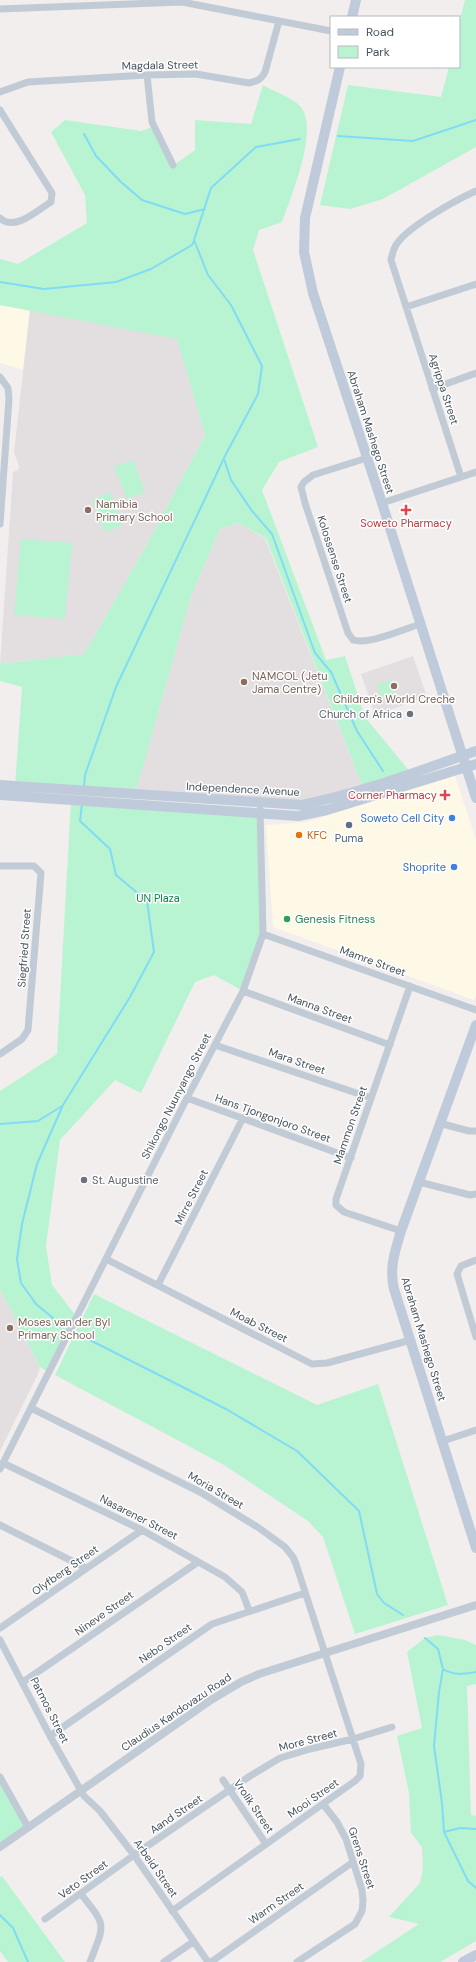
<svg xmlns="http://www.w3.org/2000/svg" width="476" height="1962" viewBox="0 0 476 1962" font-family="'DM Sans',sans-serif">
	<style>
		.commercial { fill: #fef8e6 }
		.education { fill: #e3dfe0 }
		.green { fill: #b8f4d1 }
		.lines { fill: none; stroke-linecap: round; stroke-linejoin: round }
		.stream { stroke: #80dbf6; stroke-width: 2 }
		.minor { stroke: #c0cbd6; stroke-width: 7 }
		.tertiary { stroke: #c0cbd6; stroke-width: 8 }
		.secondary { stroke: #bfcbda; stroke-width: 10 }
		.education-dot { fill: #8d6e63; stroke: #fff; stroke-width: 1.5 }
		.health-dot { fill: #e0444e; stroke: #fff; stroke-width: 1.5 }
		.worship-dot { fill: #6b7280; stroke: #fff; stroke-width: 1.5 }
		.shop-dot { fill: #3f7fe0; stroke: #fff; stroke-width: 1.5 }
		.service-dot { fill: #5c6f8a; stroke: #fff; stroke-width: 1.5 }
		.food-dot { fill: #e8710a; stroke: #fff; stroke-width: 1.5 }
		.leisure-dot { fill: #2e9e5b; stroke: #fff; stroke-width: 1.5 }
		.labels { text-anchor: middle; stroke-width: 3; stroke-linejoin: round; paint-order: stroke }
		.street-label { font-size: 11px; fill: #45525e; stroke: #fff }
		.education-label { font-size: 11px; fill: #785e54; stroke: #fff; text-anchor: start }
		.health-label { font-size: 11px; fill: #be3a42; stroke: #fff }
		.worship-label { font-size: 11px; fill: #5b616d; stroke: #fff; text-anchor: end }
		.shop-label { font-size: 11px; fill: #366cbe; stroke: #fff; text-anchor: end }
		.food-label { font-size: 11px; fill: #c56008; stroke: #fff; text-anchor: start }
		.service-label { font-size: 11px; fill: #4e5e75; stroke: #fff }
		.park-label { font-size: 11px; fill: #0c834a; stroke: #fff }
		.leisure-label { font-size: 11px; fill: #27864d; stroke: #fff; text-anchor: start }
	</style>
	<rect width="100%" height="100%" fill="#f2eeee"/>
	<path class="commercial" d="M0 305 30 310 23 370 0 363Z
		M455 776 476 840V995L474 1000 273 927 266 825 306 822Z"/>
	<path class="education" d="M30 310 177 338 205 435 145 548 84 654 0 664 13 472 18 470 19 466 14 452Z
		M238 523 265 538 363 788 302 804 134 794 143 767 191 596 220 529Z
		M413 656 427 697 375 715 361 674Z
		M0 1289 40 1367 38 1374 0 1451Z"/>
	<path class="green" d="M465 0H476V147L383 199 350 209 320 205 348 85 441 97 449 67H459V23Z
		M263 85C274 92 292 97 300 106 320 128 291 197 282 222L259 230 253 250 318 447 279 462 262 490 326 660 345 656 365 717 411 773 363 788 266 538 238 523 220 529 191 596 143 767 134 794 15 786 22 687 0 681V664L84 654 145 548 205 435 177 339 0 305V259L18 264 87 223 85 195 51 132 65 120 141 131 153 127 174 165 195 150V120L251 124Z
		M133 460 145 492 127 499 114 467Z
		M110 492 123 525 105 532 92 500Z
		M21 539 72 543 65 619 14 615Z
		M390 680 395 694 382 698 377 685Z
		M71 800 260 814 264 928 243 991 214 975 195 982 141 1093 115 1080 60 1140 46 1246 52 1285 77 1317 50 1373 40 1367 0 1289V1091L57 1054Z
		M94 1294 317 1405 378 1384 448 1605 355 1634 323 1537 308 1521 224 1465 55 1375Z
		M438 1635 465 1640 476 1645V1684L467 1686 471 1815 476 1816V1941L440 1962H361L419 1924 389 1917 420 1883 423 1869 422 1847 411 1833 409 1793 397 1736 422 1728 407 1652 425 1638Z
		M0 1777 28 1827 0 1847Z
		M2 1876 65 1962H8L0 1951V1877Z"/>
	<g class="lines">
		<path class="stream" d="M84 134 96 156 121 182 142 200 185 214 205 209
			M338 136 413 141 476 120
			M0 282 44 289 116 282 151 269 192 245 194 241
			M224 459 231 480 252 511 272 534 315 653 331 672 357 731 383 771
			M84 787 85 775 116 687 226 454 258 394 262 366 231 305 208 275 194 240 211 188 256 147 300 139
			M0 1124 38 1121 62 1106
			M59 1323 36 1304 21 1283 17 1259 22 1224 37 1164 63 1105 130 997 154 952 147 901 116 875 110 849 80 821 82 804
			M76 1333 226 1409 297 1451 359 1511 377 1594 384 1603 403 1615
			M425 1638 438 1649 443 1669 439 1692 434 1746 442 1803 444 1832 468 1881 476 1888
			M443 1669C454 1676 464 1674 476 1672
			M444 1832 460 1828 476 1829
			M0 1915 13 1928 28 1962"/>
		<path class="minor" d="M0 9 182 2 331 31
			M147 75 152 122 173 165
			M0 92 28 82 147 75 196 74 249 83C257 81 261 80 265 72L279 21
			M0 110 52 193 51 202C37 210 15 232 0 218
			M406 307 476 284
			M0 377 8 388 9 399 0 524
			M432 389 476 373
			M367 458 313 475 304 482 301 487 305 503 348 633 353 640C370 645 403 629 421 624
			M461 477 391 260C392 255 393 250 396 245 407 227 456 200 476 191
			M382 503 476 472
			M0 866H34L41 873 28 1030 22 1039 0 1054
			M263 934 476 1010
			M243 991 390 1045
			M215 1045 371 1098
			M187 1098 351 1158
			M439 1123 469 1131H476
			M419 1182 470 1195 476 1194
			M401 1231 344 1212 336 1205V1199L410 986
			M106 1259 312 1364 327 1363 411 1340
			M476 1260 461 1266 457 1274 476 1337
			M158 1285 243 1118
			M31 1408 200 1492 259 1528 285 1547 293 1557 296 1564 361 1764 360 1776 355 1781 172 1911
			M443 1441 476 1430
			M3 1463 142 1530 225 1577 242 1592 249 1610
			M0 1469 187 1098 243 991 263 934 260 809
			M0 1525 86 1568
			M0 1628 142 1530
			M0 1640 50 1736 84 1796 100 1811 134 1855 208 1962
			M23 1682 198 1562
			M50 1736 212 1624 305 1593
			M0 1777 28 1827
			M223 1780 266 1844
			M81 1894C107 1927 105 1923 90 1962
			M45 1919 134 1855 250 1776 280 1758 310 1749 353 1739 392 1727
			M164 1962 193 1942
			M211 1962 353 1862
			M297 1962 355 1924 362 1911 363 1901 362 1890 346 1839 337 1822 323 1804"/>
		<path class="tertiary" d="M0 1847 211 1700 241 1682 259 1674 476 1605"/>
		<path class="secondary" d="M352 17 356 0
			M340 67 305 218 304 252 313 293 382 503 476 798
			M0 785 302 805C361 793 419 771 476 751
			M0 795 298 816 327 810 476 764
			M476 1025 401 1231C395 1251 389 1268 394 1289L476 1548
			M463 1962 476 1955"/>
	</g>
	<g class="education-dot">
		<circle cx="88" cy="510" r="4"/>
		<circle cx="244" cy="682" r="4"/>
		<circle cx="394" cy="686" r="4"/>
		<circle cx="10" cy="1328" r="4"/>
	</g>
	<g class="health-dot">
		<path d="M404 504h4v4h4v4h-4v4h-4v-4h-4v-4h4z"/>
		<path d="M443 789h4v4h4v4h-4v4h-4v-4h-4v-4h4z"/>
	</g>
	<g class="worship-dot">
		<circle cx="410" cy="714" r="4"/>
		<circle cx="84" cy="1180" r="4"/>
	</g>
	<g class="shop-dot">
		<circle cx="452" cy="818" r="4"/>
		<circle cx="454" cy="867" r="4"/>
	</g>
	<circle class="service-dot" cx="349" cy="825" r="4"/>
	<circle class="food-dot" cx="299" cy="835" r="4"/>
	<circle class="leisure-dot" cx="287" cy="919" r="4"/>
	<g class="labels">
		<g class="street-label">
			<text transform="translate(160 65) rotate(-1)" y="4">Magdala Street</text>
			<text transform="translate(444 389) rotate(72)" y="4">Agrippa Street</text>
			<text transform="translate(371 432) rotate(72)" y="4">Abraham Mashego Street</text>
			<text transform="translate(335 559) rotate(72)" y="4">Kolossense Street</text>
			<text transform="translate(243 789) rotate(3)" y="4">Independence Avenue</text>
			<text transform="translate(24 948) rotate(-86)" y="4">Siegfried Street</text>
			<text transform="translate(373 961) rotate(20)" y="4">Mamre Street</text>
			<text transform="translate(320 1008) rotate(20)" y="4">Manna Street</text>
			<text transform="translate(297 1061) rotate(19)" y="4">Mara Street</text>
			<text transform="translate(176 1096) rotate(-63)" y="4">Shikongo Nuunyango Street</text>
			<text transform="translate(273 1118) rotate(20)" y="4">Hans Tjongonjoro Street</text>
			<text transform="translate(350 1125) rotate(-71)" y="4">Mammon Street</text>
			<text transform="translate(191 1197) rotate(-63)" y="4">Mirre Street</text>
			<text transform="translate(259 1325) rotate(27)" y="4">Moab Street</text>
			<text transform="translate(424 1339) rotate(73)" y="4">Abraham Mashego Street</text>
			<text transform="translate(216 1490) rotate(30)" y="4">Moria Street</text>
			<text transform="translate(139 1517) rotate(27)" y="4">Nasarener Street</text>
			<text transform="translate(65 1570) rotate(-35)" y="4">Olyfberg Street</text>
			<text transform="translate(104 1613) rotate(-35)" y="4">Nineve Street</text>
			<text transform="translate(165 1643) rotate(-35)" y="4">Nebo Street</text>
			<text transform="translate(50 1710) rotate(63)" y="4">Patmos Street</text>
			<text transform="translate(176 1712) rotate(-34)" y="4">Claudius Kandovazu Road</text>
			<text transform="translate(308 1740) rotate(-15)" y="4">More Street</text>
			<text transform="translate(313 1798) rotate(-35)" y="4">Mooi Street</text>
			<text transform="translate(254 1806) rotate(56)" y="4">Vrolik Street</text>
			<text transform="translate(176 1814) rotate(-34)" y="4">Aand Street</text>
			<text transform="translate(362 1858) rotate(72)" y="4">Grens Street</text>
			<text transform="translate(156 1868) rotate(55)" y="4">Arbeid Street</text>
			<text transform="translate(83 1879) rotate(-36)" y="4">Veto Street</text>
			<text transform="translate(276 1903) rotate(-35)" y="4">Warm Street</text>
		</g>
		<g class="education-label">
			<text x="96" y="508">Namibia<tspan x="96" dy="13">Primary School</tspan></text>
			<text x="252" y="680">NAMCOL (Jetu<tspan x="252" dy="13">Jama Centre)</tspan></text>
			<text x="394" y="703" text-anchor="middle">Children's World Creche</text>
			<text x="18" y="1326">Moses van der Byl<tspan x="18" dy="13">Primary School</tspan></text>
		</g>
		<g class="health-label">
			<text x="406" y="527">Soweto Pharmacy</text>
			<text x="437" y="799" text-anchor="end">Corner Pharmacy</text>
		</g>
		<g class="worship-label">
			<text x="402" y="718">Church of Africa</text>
			<text x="92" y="1184" text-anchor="start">St. Augustine</text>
		</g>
		<g class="shop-label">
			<text x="444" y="822">Soweto Cell City</text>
			<text x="446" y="871">Shoprite</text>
		</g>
		<g class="food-label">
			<text x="307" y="839">KFC</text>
		</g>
		<g class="service-label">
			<text x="349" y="842">Puma</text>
		</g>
		<g class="park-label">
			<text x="158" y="902">UN Plaza</text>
		</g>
		<g class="leisure-label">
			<text x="295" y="923">Genesis Fitness</text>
		</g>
	</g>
	<rect x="330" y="16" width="130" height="52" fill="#ffffff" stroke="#b5babf"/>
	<rect x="338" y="29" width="20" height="6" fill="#bfcbda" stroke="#b5babf"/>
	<text x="366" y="36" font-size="12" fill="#45525e">Road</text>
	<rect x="338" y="46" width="20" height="12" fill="#b8f4d1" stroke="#b5babf"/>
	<text x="366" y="56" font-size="12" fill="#45525e">Park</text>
</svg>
